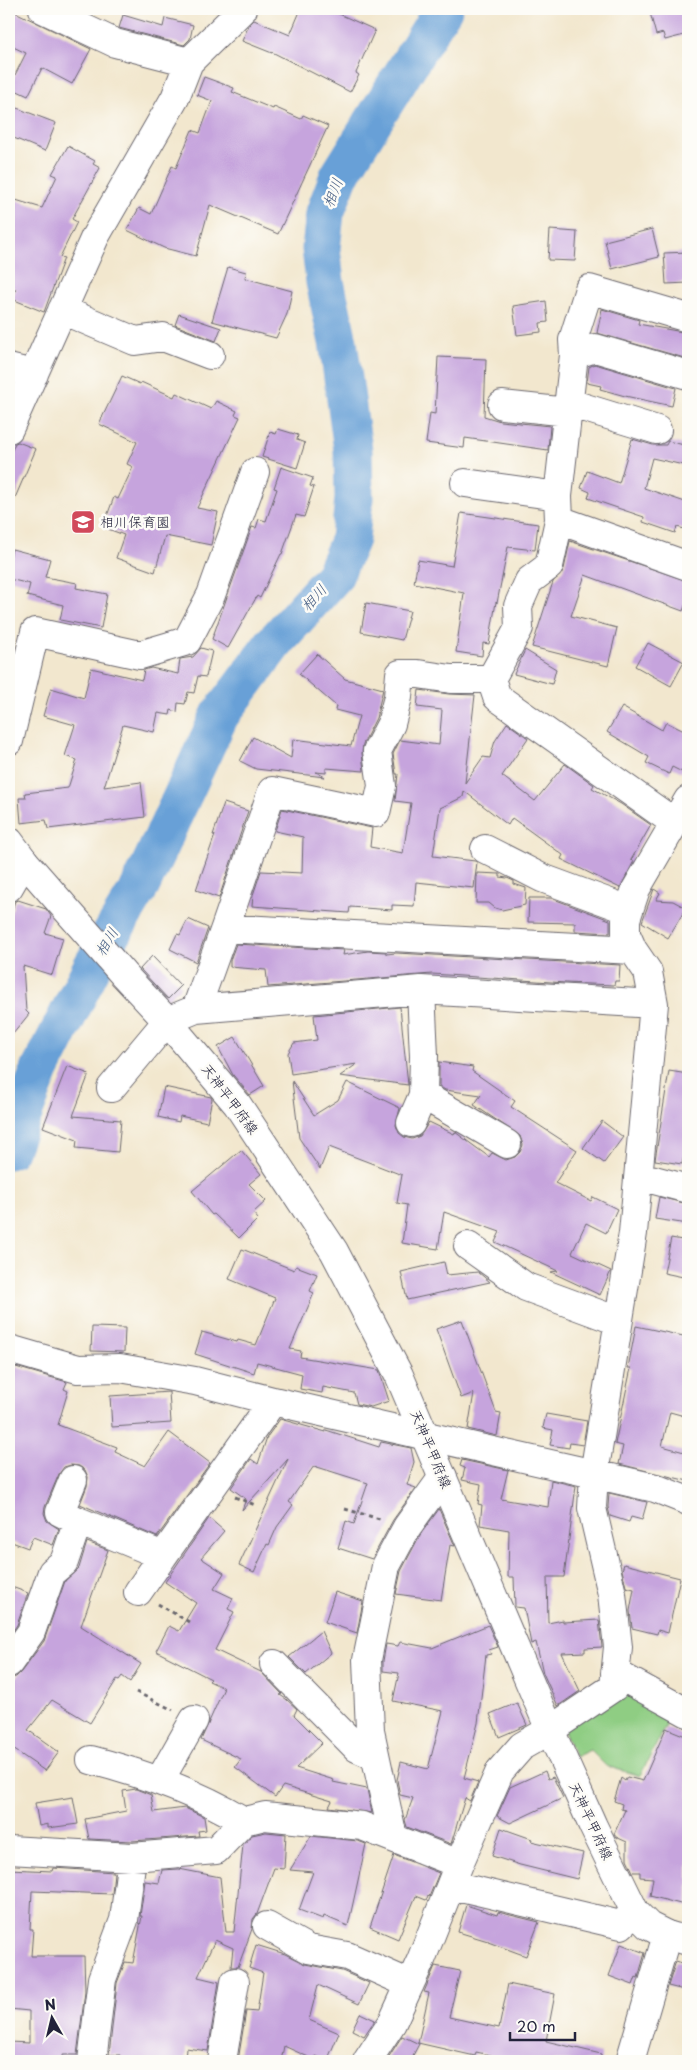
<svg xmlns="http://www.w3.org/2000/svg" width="697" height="2070" viewBox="0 0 697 2070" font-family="'Playpen Sans','Klee One',sans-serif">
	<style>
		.green { fill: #8fcd83; stroke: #58785f }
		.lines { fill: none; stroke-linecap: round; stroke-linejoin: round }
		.river { stroke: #68a0d7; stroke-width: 39 }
		.building { fill: #c6a4dd }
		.minor-casing { stroke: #6b676e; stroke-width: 30 }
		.major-casing { stroke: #6b676e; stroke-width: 30 }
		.path { stroke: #6b676e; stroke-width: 3; stroke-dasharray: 4 4; stroke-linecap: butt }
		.minor { stroke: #fff; stroke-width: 28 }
		.major { stroke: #fff; stroke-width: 28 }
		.labels { text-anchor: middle; stroke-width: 5; stroke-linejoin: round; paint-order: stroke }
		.poi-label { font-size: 14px; fill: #22223b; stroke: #fdfcf7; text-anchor: start }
		.street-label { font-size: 14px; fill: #22223b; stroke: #fdfcf7 }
		.water-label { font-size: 15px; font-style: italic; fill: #425b81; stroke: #fdfcf7 }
	</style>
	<rect width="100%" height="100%" fill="#fdfcf7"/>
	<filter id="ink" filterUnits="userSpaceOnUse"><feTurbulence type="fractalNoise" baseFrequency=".02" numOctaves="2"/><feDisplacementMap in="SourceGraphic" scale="10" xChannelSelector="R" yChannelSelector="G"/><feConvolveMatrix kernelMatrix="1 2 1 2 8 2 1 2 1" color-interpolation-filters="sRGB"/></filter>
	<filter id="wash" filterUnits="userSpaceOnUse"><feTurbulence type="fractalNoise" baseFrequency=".0096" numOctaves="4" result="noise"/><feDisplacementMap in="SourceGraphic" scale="20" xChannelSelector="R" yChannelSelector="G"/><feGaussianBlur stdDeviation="1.12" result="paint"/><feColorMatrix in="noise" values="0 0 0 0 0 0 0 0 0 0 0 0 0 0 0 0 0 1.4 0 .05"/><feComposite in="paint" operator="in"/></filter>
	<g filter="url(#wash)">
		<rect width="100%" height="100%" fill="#f2e7ce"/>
		<path class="green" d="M614 1687 676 1706 640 1776 606 1766 590 1750 575 1757 561 1723Z"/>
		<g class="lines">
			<path class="river" d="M9 1150 40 1070 94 963 141 885 220 715 273 644 334 576 350 539 354 498 353 450 338 342 325 282 321 249 325 213 339 176 443 9"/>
		</g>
		<g id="blocks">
			<path class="building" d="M9 9 91 49 72 84 42 68 28 96 9 87 26 53 9 45Z
				M301 9H328L375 30 356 73 359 75 350 92 272 52V53L242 41 249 25 254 20 290 35Z
				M649 9H688V34L665 40 663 33 656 35Z
				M123 15 163 27 165 18 193 25 190 39 184 45 119 28Z
				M204 77 234 88 232 92 273 109 274 107 301 119 303 115 328 126 278 234 210 205 196 256 164 248 127 230 139 208 151 214 172 166 176 168 192 130 200 133 212 101 197 95Z
				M9 105 56 123 45 151 9 136Z
				M68 146 95 161 93 164 100 168 72 219 77 222 60 257 64 258 44 312 12 299 16 289 9 287V198L42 208 57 176 52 174Z
				M652 229 659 257 612 269 605 241Z
				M550 230 577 232 575 261 548 260Z
				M688 252V283L666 284 664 253Z
				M228 267 246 272 245 278 292 291 287 314 276 338 212 321Z
				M546 301 548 322 540 323 541 332 517 335 513 306Z
				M602 309 639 320 638 324 688 333V359L597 333Z
				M179 314 221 328 216 341 175 325Z
				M438 357 486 359 484 416 500 421 550 426 548 450 465 438 464 448 426 443 430 413 435 414Z
				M595 364 676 388 672 406 625 396 600 389 601 386 587 383 589 367Z
				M122 376 140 384 141 382 174 397 176 393 211 409 216 401 237 411 235 415 240 417 197 508 218 512 211 545 165 536 155 572 116 558 124 535 103 527 114 497 118 499 133 467 127 464 137 442 99 424Z
				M278 429 298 435 297 440 305 443 297 468 262 457 270 432 276 434Z
				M632 439 653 445H666L668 441 688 446V466L652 458 644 488 688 503V530L677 527 675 533 643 522 644 517 588 498 590 492 581 488 587 471 619 483Z
				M18 442 36 449 9 512V457L15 443Z
				M281 467 313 478 310 486 314 487 304 517 296 515 282 554H281L260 598 257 596 228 648 212 639 252 527 256 528 259 519 266 521 277 489 274 488Z
				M461 513 538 524 535 550 508 547 497 603 496 602 489 644 483 643 482 656 456 652 464 593 414 583 418 560 452 566Z
				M570 541 688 581V598L683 611 585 575 571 616 617 628 608 666 532 647 553 582 564 569Z
				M12 549 50 559 45 577 77 583 76 588 107 594 101 628 60 620 63 605 27 596 30 584 9 579V562Z
				M366 603 410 611 402 640 361 632Z
				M648 643 684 662 671 686 635 666Z
				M201 648 212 651 206 677 198 676 194 693 188 692 185 704 178 703 177 712 171 710 170 715 158 713 154 732 123 725 104 787 141 782 145 817 48 829 46 820 21 823 19 798H26L25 793 68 788 77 760 65 756 75 725 43 716 51 688 84 698 91 668 142 680 144 670 151 668 178 674 180 659 193 657Z
				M525 650 556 669 552 684 514 674Z
				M317 654 345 679 383 689 376 718 363 744 362 753 364 771 326 768V773L316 772 325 777 256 769 240 761 253 737 291 758 293 739 351 746 359 716 335 710 336 706 299 674Z
				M419 690 449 694 475 695 465 783 483 757 490 758 495 741 507 723 528 738 502 776 535 801 565 764 594 785 592 788 621 804 651 825 631 860 634 861 620 888 561 859 563 855 512 818 508 825 464 791 463 797 440 808 433 856 475 861 477 862 474 888 416 882 414 906 392 905V910L350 907 349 913 252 906 253 895 261 871 302 873 303 837 275 831 282 809 372 828 370 847 403 853 411 803 395 801 398 774H396L393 754 400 740 439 745 442 710 417 707Z
				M622 707 662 730 666 722 688 733V775L672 767 669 774 646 763 649 757 607 732Z
				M224 803 248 811 219 898 196 890 215 835H213Z
				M477 873 500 874V877L507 878 514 881V884L526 888 525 905 502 910 495 908 489 903H476Z
				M654 889 660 893 656 900 673 901 686 908 668 938 642 922Z
				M529 898H551L610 920V933L575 931V923L528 922Z
				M18 900 46 909 51 916 45 933 63 938 52 975 23 966 26 1011 29 1014 9 1039V918L15 901Z
				M188 919 208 928 196 962 170 949 177 934 180 935Z
				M236 944 344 950 343 955 368 951 386 952V954L396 953 620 965 619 981H615L614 985 566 983 432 974 268 987 266 970 230 967V960Z
				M152 956 181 986 168 999 140 969Z
				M400 1007 408 1085 340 1076 357 1064 291 1074 288 1053 294 1043 317 1040 314 1015Z
				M235 1037 264 1086 250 1095 233 1075 218 1047Z
				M439 1062 473 1067 472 1071 515 1101 511 1107 577 1150 555 1183 591 1201 593 1197 617 1209 606 1233 586 1223 572 1253 611 1271 600 1295 551 1272 558 1271 495 1242 500 1232 444 1212 438 1249 402 1243 407 1205 397 1203 402 1175 329 1147 320 1169 299 1138 292 1081 314 1115 338 1100 347 1082 400 1108 396 1125 399 1133 404 1137 412 1139 420 1136 429 1122 454 1134 455 1132 489 1157 492 1153 506 1160 515 1157 520 1152 523 1145 520 1136 474 1105 481 1095 445 1090 439 1086Z
				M67 1066 89 1074 73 1116 121 1120 118 1152 76 1148 77 1140 43 1127Z
				M669 1071 688 1074V1157L684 1156 682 1164 655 1160Z
				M164 1087 211 1097 212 1099 207 1122 180 1116 179 1122 158 1117Z
				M602 1121 623 1137 604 1163 583 1148Z
				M241 1150 261 1174 249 1184 266 1201 253 1213 258 1219 239 1238 214 1214 212 1215 192 1191Z
				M659 1197 688 1204V1224L655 1219Z
				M671 1238 688 1241V1278L664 1273Z
				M242 1249 294 1270 296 1266 317 1274 310 1291 314 1293 290 1349 301 1351 300 1357 379 1370 389 1401 371 1407 357 1404 354 1393 323 1387 322 1393 300 1389 302 1374 257 1362 254 1373 195 1354 202 1332 237 1342 238 1340 256 1345 275 1298 229 1279Z
				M444 1262 447 1275 478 1272 490 1282 407 1300 401 1272Z
				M462 1320 496 1412 501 1413 497 1436 468 1429 474 1393 461 1398 436 1329Z
				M636 1326 688 1337V1417L670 1412 662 1446 688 1453V1481L619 1464 623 1446 615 1444 631 1368H628Z
				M92 1327 125 1328 124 1352 91 1351Z
				M9 1365 67 1382 64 1389 68 1391 58 1425 117 1447 115 1452 145 1466 169 1432 210 1463 157 1537 80 1504 87 1486 88 1477 85 1470 79 1466 71 1465 64 1467 59 1474 45 1507 44 1513 47 1521 59 1529 53 1545 33 1537 28 1548 9 1541Z
				M169 1392 171 1423 112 1427 110 1396Z
				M546 1414 587 1421 583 1445 570 1443 569 1448 550 1445 553 1430 543 1428Z
				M280 1419 326 1432V1430L379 1447 381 1442 411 1448 414 1462 407 1485 416 1488 393 1520 372 1559 338 1548 346 1521 354 1524 368 1483 314 1466 289 1502 293 1505 277 1527 269 1545 267 1544 254 1572 239 1565 288 1459 242 1510 246 1499 231 1488 251 1459 258 1464 267 1437Z
				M462 1460 508 1470 501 1499 548 1507 551 1480 576 1486 564 1577H547L548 1623 563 1620V1622L599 1620 602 1647 585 1648V1652L562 1653 580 1691 558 1706 543 1673 536 1642 531 1644 524 1608 515 1607 514 1577H508L509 1530 480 1525 482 1505 478 1504 481 1484 462 1480 465 1468 460 1466Z
				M609 1493 647 1502 642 1520 631 1517 629 1522 610 1516 608 1507Z
				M439 1509 455 1546 450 1545 441 1600 396 1594 401 1571 420 1535Z
				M209 1518 224 1531 201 1558 224 1573 214 1589 233 1598 228 1609 234 1612 215 1650 261 1672 282 1694 280 1695 286 1699 297 1709 294 1715 322 1743 296 1768 334 1780 333 1782 367 1789 372 1813 329 1807 332 1801 283 1786 275 1797 235 1767 241 1759 201 1740 224 1688 209 1681 211 1679 156 1651 169 1626 179 1631 196 1603 165 1582Z
				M87 1542 108 1550 81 1626 141 1664 130 1682 122 1676 119 1680 117 1679 90 1723 52 1700 28 1730 59 1752 45 1771 13 1749 9 1754V1678L16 1677 21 1672 44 1641 65 1581 79 1568Z
				M624 1564 680 1578 668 1633 658 1630 657 1634 632 1628 630 1611 634 1589 626 1587 622 1570Z
				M9 1586 28 1593 17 1625 9 1636Z
				M335 1592 363 1601 357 1633 325 1622Z
				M488 1625 498 1647 489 1650 491 1654 486 1655 478 1723 464 1778 478 1782 470 1801 465 1798 451 1844 407 1827 405 1820 413 1798 400 1795 397 1780 401 1762 428 1769 443 1711 393 1701 399 1673 383 1671V1661L386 1644 398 1646 400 1642 432 1648Z
				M321 1631 331 1653 306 1674 289 1657Z
				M517 1703 527 1725 499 1737 490 1714Z
				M666 1728 688 1737V1906L650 1896 653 1878 640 1877V1872H633L627 1859V1842L616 1837 614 1834 625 1810 621 1809 622 1804 614 1801 621 1778 625 1781 627 1777 643 1781Z
				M545 1771 548 1779 553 1777 563 1798 510 1823 497 1816 510 1787Z
				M136 1789 151 1795 154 1812 185 1808 204 1817 206 1830 198 1831 199 1836 132 1841 89 1839 85 1819 126 1811 123 1791Z
				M73 1797 78 1824 48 1828V1824L39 1826 35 1803Z
				M501 1828 532 1839 531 1841 583 1853 577 1879 520 1865 492 1856Z
				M266 1832 286 1834 284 1869 274 1868 257 1914 253 1919 252 1929 238 1967H231L233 1948 215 1940 198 1977 219 1982 208 2051 186 2048 185 2061H119L120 2055H109L117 1983 125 1962 133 1963 142 1916H140L145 1881 159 1883 162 1870 179 1869 220 1877 226 1932H234L243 1845 252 1835Z
				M311 1836 358 1841 366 1844 348 1926 324 1916 323 1919 299 1910 313 1872 290 1870Z
				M394 1855 439 1873 429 1897 428 1896 426 1900 416 1896 398 1939 370 1927Z
				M53 1868 114 1872 112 1894 32 1891 30 1929H33L31 1956H84L85 1992 77 2055H63V2061H9V2042L29 2043V2011L9 2009V1869L52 1871Z
				M466 1905 497 1915 498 1912 539 1922 526 1956 488 1942V1941L458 1932Z
				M621 1944 645 1953 638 1978 636 1977 633 1985 609 1976Z
				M256 1945 285 1954 305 1964 342 1971 369 1983 359 2004 318 1985 309 2020 339 2033 327 2061 316 2056 315 2060 284 2046 281 2061H238L246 2011 257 2012 263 1973 249 1968Z
				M676 1961 688 1965V1991L668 1986Z
				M435 1966 460 1971 449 2017 499 2028 508 1984 555 1994 546 2041 601 2054V2061H518L476 2052 475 2056 418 2043 429 1993 424 1992Z
				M360 2013 375 2020 364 2036 352 2030Z
				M402 2036 419 2044 410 2061H386Z"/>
		</g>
	</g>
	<g filter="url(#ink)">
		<use href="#blocks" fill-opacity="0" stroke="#6b676e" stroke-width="1"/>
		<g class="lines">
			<defs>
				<path id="minor" d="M43 9 115 43 189 62
					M62 310 135 341 163 337 210 355
					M574 355 573 340 589 289 688 318
					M9 368 34 374
					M688 375 595 348 574 355 558 496 559 520 688 566
					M569 403 657 430
					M502 405 568 412
					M9 429 95 237 175 98 189 62 243 9
					M465 483 558 496
					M491 679 497 697 675 823
					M9 741 35 632 140 655 187 641 211 595 255 472
					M485 849 542 878 629 910
					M9 887 24 861
					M225 928 272 791 376 813 382 786 377 751 391 724 398 697 400 674H418L451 679H491L519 628 518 606 529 581 549 566 559 520
					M196 1009 421 990 654 1004
					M111 1088 167 1021 196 1009 225 928 633 950
					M423 1095 507 1144
					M411 1123 423 1095 424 1056 421 990
					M639 1176 688 1189
					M468 1246 526 1287 618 1321
					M9 1349 78 1369 120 1368 195 1381 273 1401 594 1474 655 1488 688 1501
					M73 1480 60 1512 78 1521
					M138 1592 163 1556
					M9 1663 31 1632 52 1572 64 1562 78 1521 163 1556 273 1401
					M274 1664 357 1748 375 1756
					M615 1673 688 1713
					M91 1760C145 1774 196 1792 244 1821
					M160 1780 194 1720
					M393 1837 370 1731 367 1660 386 1566 407 1527 443 1477
					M9 1850 132 1857 216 1850 244 1821 265 1816 362 1826 459 1864
					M452 1885 621 1925 635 1912
					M267 1926 308 1949 347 1956 410 1984
					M92 2061 102 1979 124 1920 132 1857
					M222 2061 235 1982
					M367 2061 392 2023 421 1960 459 1864 500 1771 522 1746 550 1730 614 1687 618 1647 612 1594 592 1508 594 1474 633 1233 654 1004 648 972 633 950 626 934V919L636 889 688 800
					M630 2061 667 1935"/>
				<path id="major" d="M9 841 24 861 124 975 167 1021 237 1104 334 1251 399 1375 550 1730 593 1826 635 1912 649 1926 667 1935 688 1941"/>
			</defs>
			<use href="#minor" class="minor-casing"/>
			<use href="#major" class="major-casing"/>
			<path class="path" d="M9 617 16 619
				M235 1497 255 1505
				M345 1509 383 1520
				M158 1604 189 1622
				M136 1692 173 1710
				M685 2061 688 2052"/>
			<use href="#minor" class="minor"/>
			<use href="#major" class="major"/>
		</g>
	</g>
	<defs>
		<symbol id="school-square" viewBox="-11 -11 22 22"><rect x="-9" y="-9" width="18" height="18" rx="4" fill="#d1495b" stroke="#fdfcf7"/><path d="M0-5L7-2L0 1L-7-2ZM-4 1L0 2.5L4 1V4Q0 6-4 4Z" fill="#fff"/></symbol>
	</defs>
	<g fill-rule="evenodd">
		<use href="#school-square" x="69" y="508" width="28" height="28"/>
	</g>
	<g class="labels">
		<g class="poi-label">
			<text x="100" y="527">相川保育園</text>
		</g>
		<g class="street-label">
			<text transform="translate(230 1099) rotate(53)" y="5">天神平甲府線</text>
			<text transform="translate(431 1449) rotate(67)" y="5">天神平甲府線</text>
			<text transform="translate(591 1821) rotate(65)" y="5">天神平甲府線</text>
		</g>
		<g class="water-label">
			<text transform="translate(333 193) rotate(-69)" y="5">相川</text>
			<text transform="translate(314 598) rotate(-48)" y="5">相川</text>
			<text transform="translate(107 942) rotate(-59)" y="5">相川</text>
		</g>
	</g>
	<rect width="697" height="2070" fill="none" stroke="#fdfcf7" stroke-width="30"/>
	<g transform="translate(52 2018) rotate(352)" stroke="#fdfcf7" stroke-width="4" paint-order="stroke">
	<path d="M0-4L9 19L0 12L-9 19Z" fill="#22223b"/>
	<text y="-8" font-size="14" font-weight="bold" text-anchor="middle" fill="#22223b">N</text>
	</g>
	<path d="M510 2032v8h65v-8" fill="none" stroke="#22223b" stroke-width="2.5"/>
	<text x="517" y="2032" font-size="15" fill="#22223b" stroke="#fdfcf7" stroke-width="4" paint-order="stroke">20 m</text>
</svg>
